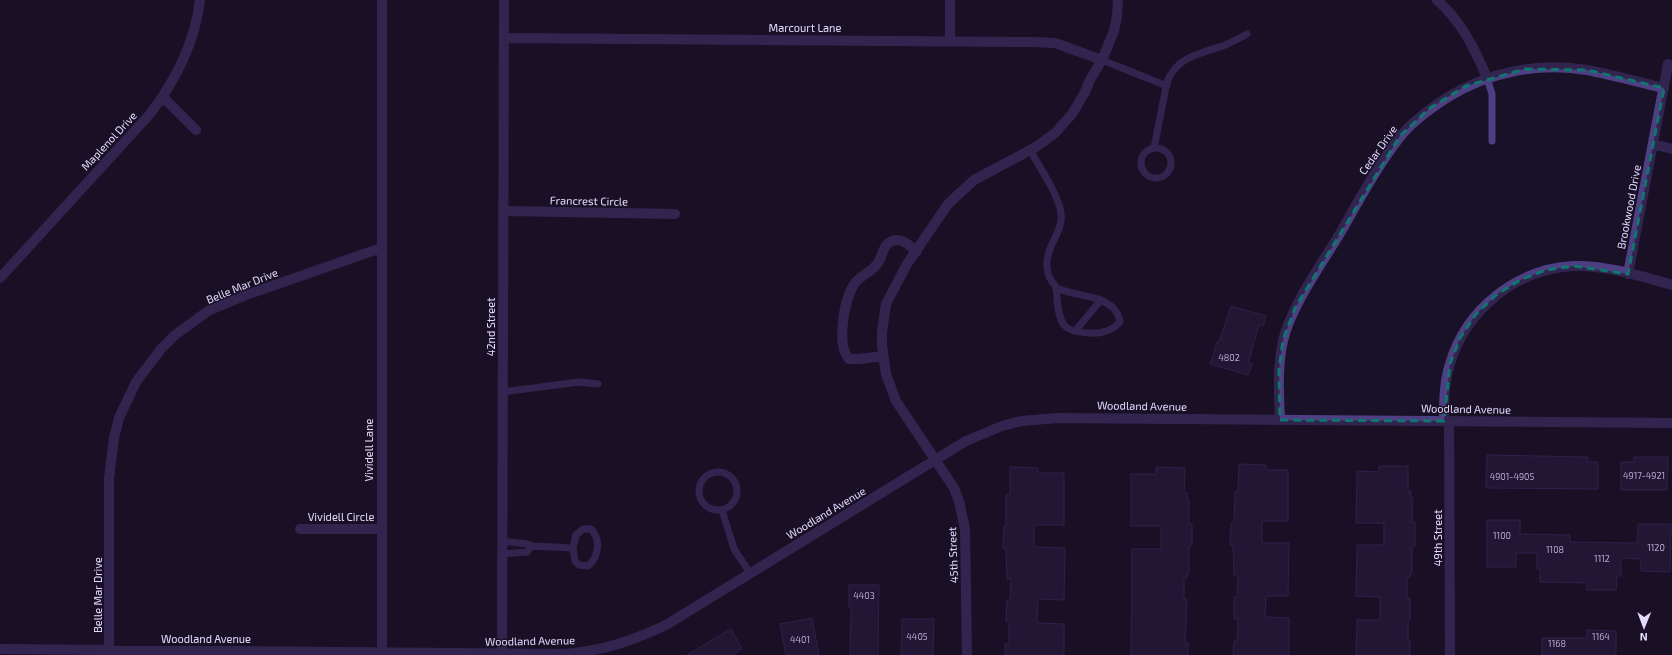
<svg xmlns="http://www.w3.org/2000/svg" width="1672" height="655" viewBox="0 0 1672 655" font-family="'Exo 2',sans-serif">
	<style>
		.building { fill: #2e1e47; stroke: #4a3272 }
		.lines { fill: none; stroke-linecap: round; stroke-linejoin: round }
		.service { stroke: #4e3f83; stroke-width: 7 }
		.minor { stroke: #4e3f83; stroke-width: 10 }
		.marked { fill: none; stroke: #0f766e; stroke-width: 3; stroke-dasharray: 8 5; stroke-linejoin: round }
		.labels { text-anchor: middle; stroke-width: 3; stroke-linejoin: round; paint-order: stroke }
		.number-label { font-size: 9px; fill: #b6abd0 }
		.street-label { font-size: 11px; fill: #e4dafd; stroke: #191127 }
	</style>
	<rect width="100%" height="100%" fill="#191127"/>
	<path class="building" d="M1231 306 1266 316 1263 326 1259 325 1248 363 1252 364 1248 375 1210 364 1217 342H1219Z
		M1487 455 1588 457 1587 462H1598V489L1486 488Z
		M1634 457H1668L1667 490H1621V462H1634Z
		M1239 464 1266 465V470H1288V521H1262V543H1289L1288 596H1266L1265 617 1289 618V655H1233L1234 641H1237L1238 619H1234V597H1237L1238 576H1234L1233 545H1230L1231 523H1234L1235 492H1238Z
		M1379 466H1408V491H1411L1410 497H1413L1412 522H1415V546H1412V573H1411L1410 577H1407V598H1410V620H1408V641H1410V655H1356L1357 620H1380V597L1356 596 1357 545H1384V523H1356L1357 471 1379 472Z
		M1010 467 1038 468V473H1064V525H1034V547L1065 548 1064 600 1038 599 1037 623 1064 624V655H1005V644H1009V622H1006L1007 600H1010L1011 579H1007L1006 548H1003L1004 526H1006V495H1010Z
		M1156 467 1185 468 1184 493H1187V499H1189V524H1192V546H1189V574H1187V578H1184V599H1187L1185 643H1188V655H1131L1132 549H1161V526H1131V474H1156Z
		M1487 520H1520V534L1570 535V542L1637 543 1638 524H1671L1670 572 1641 571 1640 559 1621 558V576H1617L1616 590H1587V583L1540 582V569H1537V553H1516V567H1487Z
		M849 585H879L878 655H850L851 607H849Z
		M812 618 819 655H786L780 624Z
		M902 619H934L933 655H901Z
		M731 629 742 649 732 655H687Z
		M1587 630 1616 631V655H1542V638H1587Z"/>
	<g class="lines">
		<path class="service" d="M1102 60 1167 86
			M1487 78 1492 94V141
			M1154 148 1167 82C1178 55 1201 54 1225 45 1232 42 1240 38 1247 34
			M1141 163a15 15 0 1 1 30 0a15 15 0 1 1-30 0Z
			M1030 150C1039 166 1059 196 1061 213 1063 230 1051 240 1048 256 1046 264 1047 273 1051 280 1052 282 1055 285 1056 287 1057 291 1057 296 1057 300 1060 325 1063 332 1090 333 1103 334 1112 331 1120 322 1118 310 1111 305 1101 300
			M1056 288C1071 294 1086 295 1101 300L1075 331
			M503 392 579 382 598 384
			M699 491a19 19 0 1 1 38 0a19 19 0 1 1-38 0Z
			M722 510 734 549 750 573
			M502 541 528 544 532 546 573 548 576 535 583 529H591C601 539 599 557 588 566L579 565 575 561 573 548
			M502 554 527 552 532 546"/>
		<path class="minor" d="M950 0V41
			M1437 0C1461 21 1475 49 1487 78
			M504 38 1032 42 1055 43 1102 60
			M163 97 196 130
			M1653 144 1672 149
			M504 211 675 214
			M1628 274 1668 64
			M0 278 150 114C176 80 195 43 200 0
			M883 356 859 359H849C836 345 844 298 855 283 861 275 872 272 878 263 883 255 883 244 892 241 902 237 909 246 917 251
			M1280 420C1279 393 1277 367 1283 341 1290 308 1321 265 1339 235 1358 202 1376 168 1400 137 1412 121 1431 108 1448 97 1489 72 1539 62 1587 70 1613 75 1638 82 1664 88
			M1444 421C1444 402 1444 382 1450 364 1466 309 1517 269 1573 266 1606 265 1641 276 1672 285
			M1449 421 1450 655
			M300 529H381
			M0 649 565 654C606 650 629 642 666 625L966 441 1002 426 1021 421 1058 418 1672 423
			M109 650V479L114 438 119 418 136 382 161 349 175 335 208 311 246 295 381 248
			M382 652V0
			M502 655 504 0
			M967 655 965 529 959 501 954 488 896 401 886 374 882 346V332L886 304 907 264 948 204 974 180 1036 147 1055 133 1072 114 1085 92 1090 80 1102 60 1114 31 1117 16 1118 0"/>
	</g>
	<path d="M0 0H1672V655H0ZM1525 69 1587 70 1664 88 1628 274 1574 266 1546 270 1520 280 1496 295 1476 314 1460 338 1450 364 1444 421 1280 420 1279 370 1283 340 1295 308 1400 136 1430 108 1466 86Z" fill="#191127" fill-opacity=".55" fill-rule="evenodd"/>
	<path class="marked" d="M1525 69 1587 70 1664 88 1628 274 1574 266 1546 270 1520 280 1496 295 1476 314 1460 338 1450 364 1444 421 1280 420 1279 370 1283 340 1295 308 1400 136 1430 108 1466 86Z"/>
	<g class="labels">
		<g class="number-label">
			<text x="1229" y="361">4802</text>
			<text x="1644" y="479">4917-4921</text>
			<text x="1512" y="480">4901-4905</text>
			<text x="1502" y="539">1100</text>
			<text x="1656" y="551">1120</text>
			<text x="1555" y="553">1108</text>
			<text x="1602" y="562">1112</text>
			<text x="864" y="599">4403</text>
			<text x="917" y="640">4405</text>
			<text x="1601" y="640">1164</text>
			<text x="800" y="643">4401</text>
			<text x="1557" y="647">1168</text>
		</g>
		<g class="street-label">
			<text x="805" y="32">Marcourt Lane</text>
			<text transform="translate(109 141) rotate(-47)" y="4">Maplenol Drive</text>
			<text transform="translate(1378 150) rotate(-55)" y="4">Cedar Drive</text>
			<text transform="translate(589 201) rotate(1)" y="4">Francrest Circle</text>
			<text transform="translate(1629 207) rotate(-79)" y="4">Brookwood Drive</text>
			<text transform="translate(242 286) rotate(-22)" y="4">Belle Mar Drive</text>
			<text transform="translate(491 327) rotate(-90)" y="4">42nd Street</text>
			<text transform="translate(1142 406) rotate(1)" y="4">Woodland Avenue</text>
			<text transform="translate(1466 409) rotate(1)" y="4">Woodland Avenue</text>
			<text transform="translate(369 450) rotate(-90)" y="4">Vividell Lane</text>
			<text transform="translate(826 513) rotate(-31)" y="4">Woodland Avenue</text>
			<text x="341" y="521">Vividell Circle</text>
			<text transform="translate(1438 538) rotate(-90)" y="4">49th Street</text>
			<text transform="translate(953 555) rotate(-92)" y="4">45th Street</text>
			<text transform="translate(98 595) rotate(-90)" y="4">Belle Mar Drive</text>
			<text x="206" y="643">Woodland Avenue</text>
			<text transform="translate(530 641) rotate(-1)" y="4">Woodland Avenue</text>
		</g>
	</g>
	<g transform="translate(1644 627) rotate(181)" stroke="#191127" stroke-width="3" paint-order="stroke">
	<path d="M0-3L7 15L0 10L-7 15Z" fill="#e4dafd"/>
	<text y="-6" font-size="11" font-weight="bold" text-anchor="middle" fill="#e4dafd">N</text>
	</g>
</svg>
